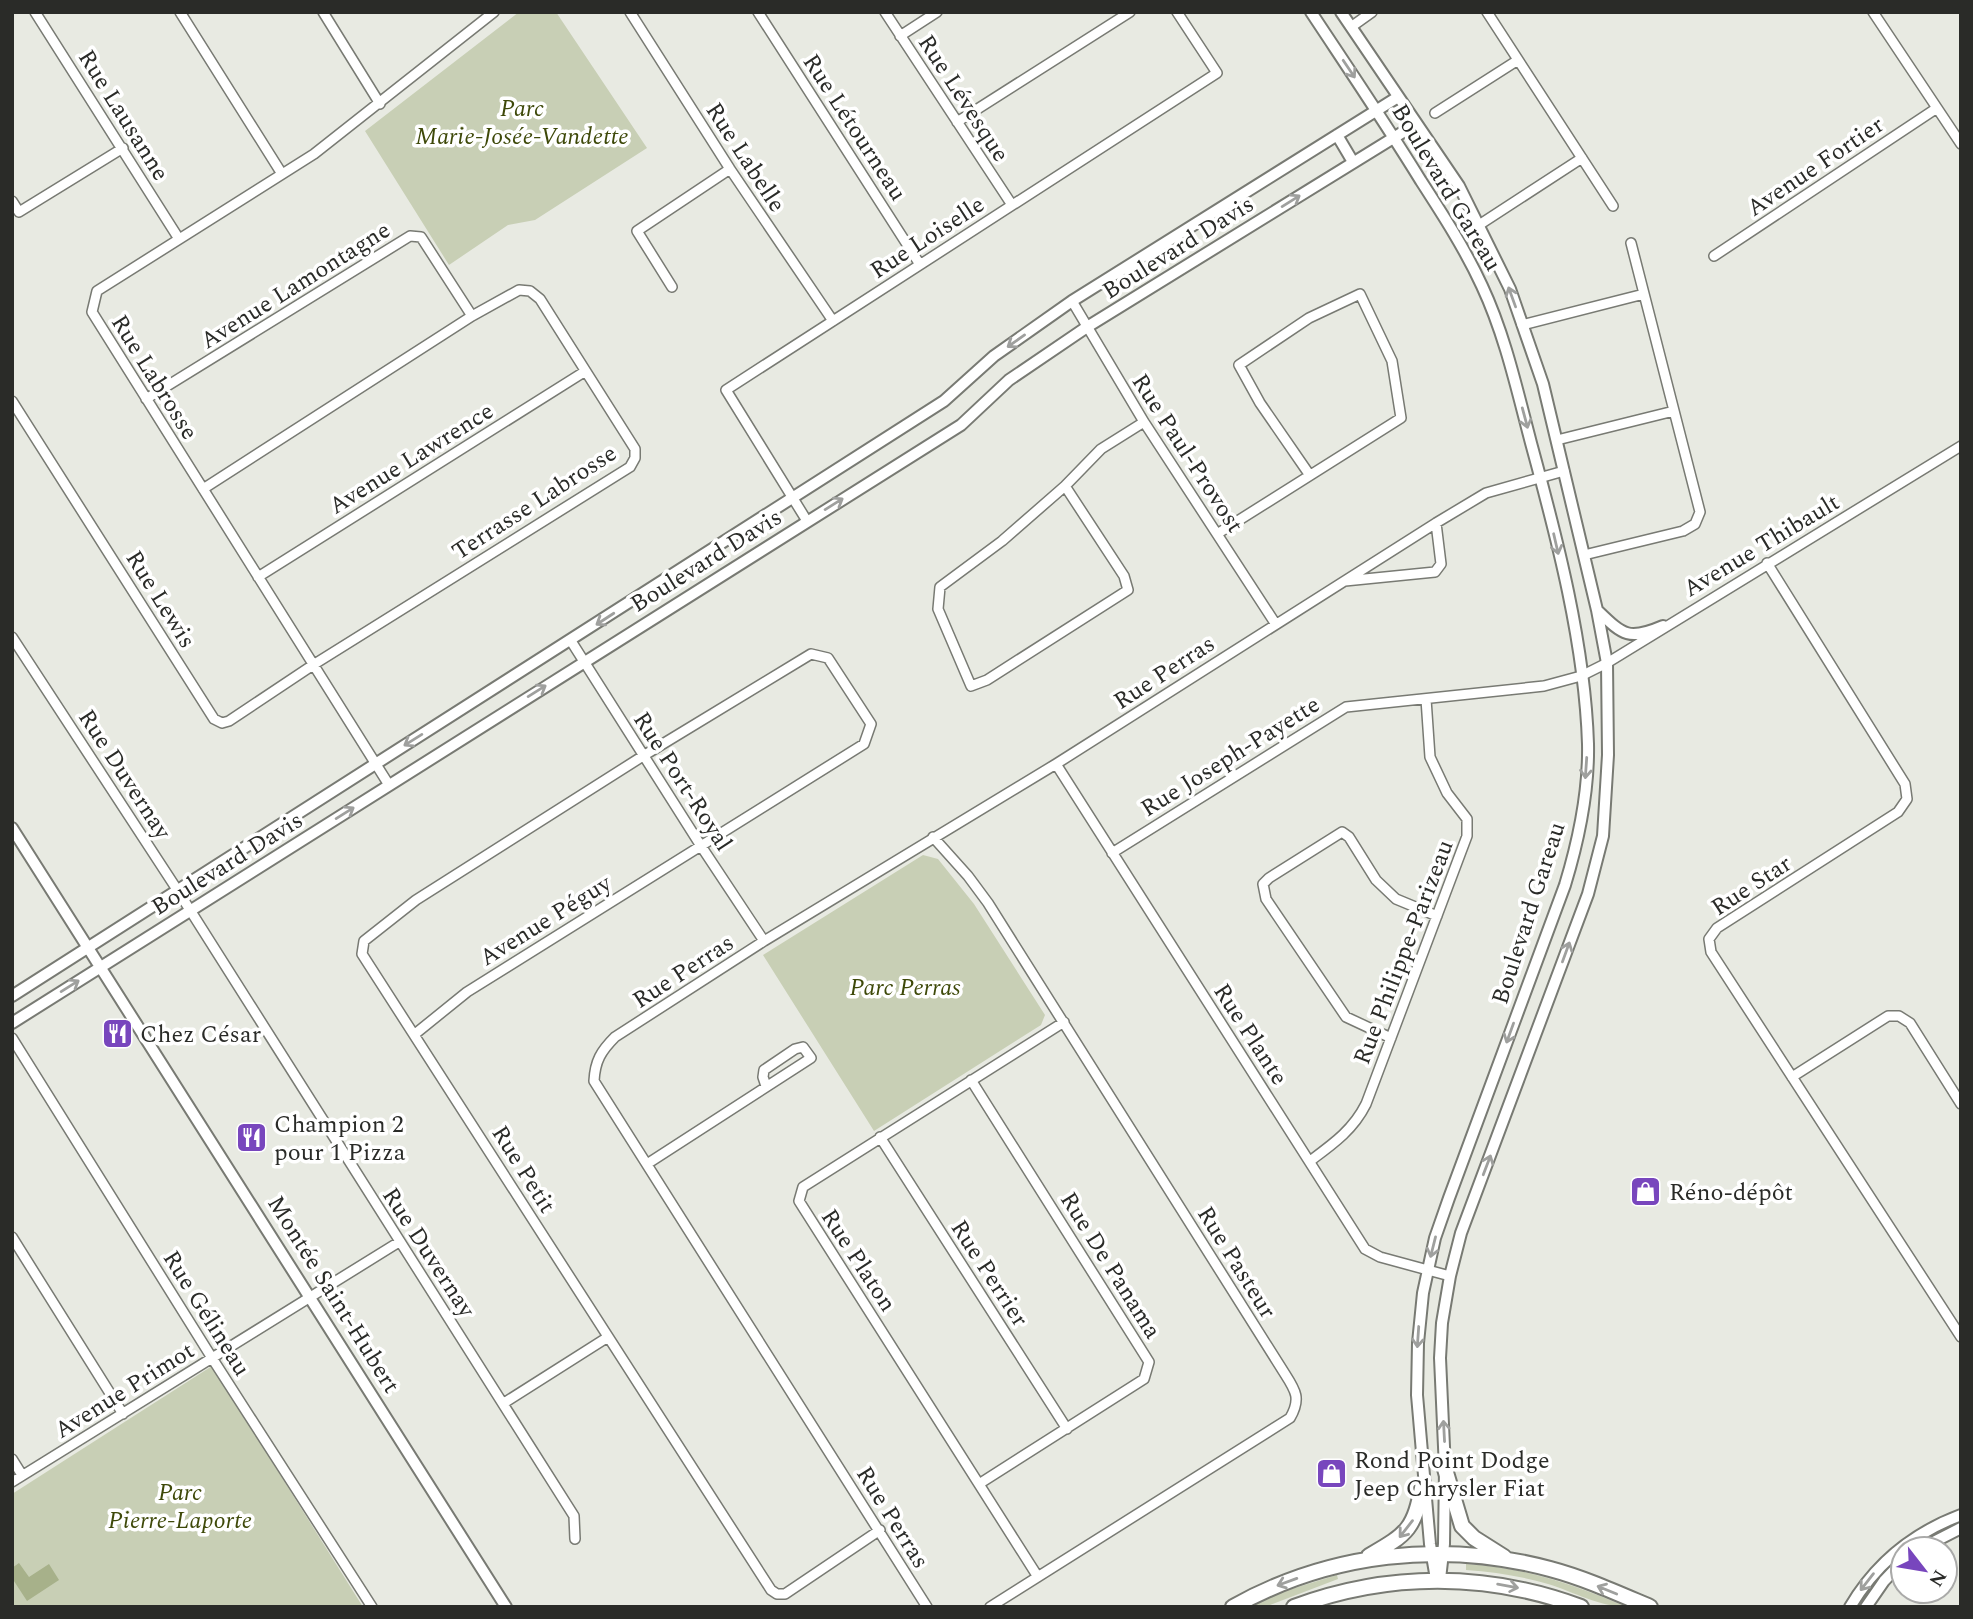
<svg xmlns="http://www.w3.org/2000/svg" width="1973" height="1619" viewBox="0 0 1973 1619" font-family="Spectral,serif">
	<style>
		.green { fill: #c8cfb5 }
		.water { fill: #a7b18a }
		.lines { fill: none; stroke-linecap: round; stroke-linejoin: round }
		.minor-casing { stroke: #787a73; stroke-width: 12 }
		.tertiary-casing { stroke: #787a73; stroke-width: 14 }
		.primary-casing { stroke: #787a73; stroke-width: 18 }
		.minor { stroke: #fff; stroke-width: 9 }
		.tertiary { stroke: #fff; stroke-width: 10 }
		.primary { stroke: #fff; stroke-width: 14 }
		.oneway { stroke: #9fa09e }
		.labels { text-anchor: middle; stroke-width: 7; stroke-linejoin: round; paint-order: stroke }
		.street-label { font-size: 24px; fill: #2a2b28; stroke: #fff }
		.park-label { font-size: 24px; font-style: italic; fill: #3e4909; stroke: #fff }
		.poi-label { font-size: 24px; fill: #2a2b28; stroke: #fff; text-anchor: start }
	</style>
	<rect width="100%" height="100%" fill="#e8eae2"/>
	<path class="green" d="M519 12H556L647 148 535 220 508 225 449 265 365 131Z
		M923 855 938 859 974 904 1045 1015 1041 1025 874 1131 763 955Z
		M212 1366 363 1607H12V1494Z
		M1466 1564C1524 1567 1575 1585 1627 1607 1600 1607 1574 1592 1548 1584 1521 1576 1494 1572 1466 1570Z
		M1337 1575 1338 1579 1265 1607H1251L1285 1591Z"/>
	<path class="water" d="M19 1563 29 1577 49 1564 59 1580 27 1601 12 1578V1568Z"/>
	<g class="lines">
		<defs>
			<path id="minor" d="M35 12 179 239
				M180 12 282 174
				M323 12 380 104
				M630 12 730 169 833 321
				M758 12 919 263
				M885 12 1012 205
				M1487 12 1613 206
				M1873 12 1961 144
				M1351 27 1372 12
				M900 36 937 12
				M1435 113 1518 60
				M957 122 1130 12
				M12 201 19 212 123 148
				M1479 225 1582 158
				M1714 256 1937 108
				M672 287 637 231 730 169
				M1072 301 1144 422 1275 623
				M1522 325 1644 294
				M146 399 410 236 421 237 472 316
				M12 401 214 719 222 723 229 721 313 665 630 467 635 458V449L540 299 530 291 519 290 472 316 203 489
				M1557 440 1674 411
				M1065 486 1124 576 1128 590 987 680 971 686 938 609 940 587 1002 541 1065 486 1101 449 1144 422
				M807 521 726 390 1217 73 1177 12
				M1217 534 1401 418 1392 361 1360 294 1309 318 1239 365 1260 403 1309 474
				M1584 555 1683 531 1695 524 1700 512 1631 243
				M1767 563 1905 784 1907 799 1898 812 1717 928 1709 939 1711 952 1961 1337
				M258 577 584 372
				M1345 581 1435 572 1441 564 1436 523
				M12 637 178 891 574 1516 575 1539
				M571 641 701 846 764 941
				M1056 764 1365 1249 1380 1257 1450 1276
				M389 785 92 312 97 291 314 154 494 12
				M933 837 968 876 988 903 1285 1374C1296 1391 1301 1399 1290 1418L990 1607
				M1112 853 1346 707 1544 686 1581 676 1607 663 1961 446
				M415 1034 467 992 864 744 871 724 828 658 811 654 643 756 416 900 364 941 362 954 771 1590 777 1594H785L880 1530
				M12 1038 212 1358 372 1607
				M1391 1038 1346 1017 1266 899 1263 884 1269 878 1342 832 1349 837 1376 880 1396 899 1437 916
				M1792 1077 1888 1016H1899L1910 1023 1961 1104
				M971 1080 1149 1362 1144 1379 979 1484
				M880 1137 1067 1429
				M1310 1161C1333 1144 1353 1130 1366 1104L1467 836V819L1447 793 1430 757 1426 699
				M647 1164 811 1058 803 1047 795 1049 764 1070 763 1077 766 1086
				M12 1237 123 1414
				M504 1403 608 1337
				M12 1459 22 1475
				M12 1482 399 1242
				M1038 1577 799 1201 803 1187 1064 1022
				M927 1607 594 1081C595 1061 601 1051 615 1037L764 941 1056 764 1436 523 1486 493 1564 471"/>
			<path id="tertiary" d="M1311 12C1348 68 1386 124 1421 181 1443 215 1465 249 1482 286 1505 335 1517 390 1531 443 1557 538 1585 645 1588 744 1589 792 1579 839 1565 885L1449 1198 1435 1238 1423 1293 1418 1343 1417 1395 1430 1544 1436 1579
				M1341 12 1459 186 1510 289 1543 384 1597 610 1607 663 1608 755 1603 836 1588 894 1461 1233 1450 1276 1442 1323 1440 1358 1445 1469 1444 1544 1440 1579
				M1337 135 1353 162
				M1597 610C1623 635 1628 641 1663 626
				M12 828 506 1607
				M12 996 944 401 994 356 1072 301 1398 97
				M12 1023 961 425 1009 380 1087 327 1416 124
				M1920 1549 1961 1528
				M1850 1607C1876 1563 1913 1533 1961 1515
				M1866 1607 1884 1581 1903 1561"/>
			<path id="primary" d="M1445 1469 1462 1526 1474 1538 1504 1557
				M1369 1556C1409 1533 1414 1529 1423 1483
				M1233 1607C1329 1553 1443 1540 1550 1569 1584 1578 1617 1593 1650 1607
				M1294 1607C1388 1572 1487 1572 1581 1607"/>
		</defs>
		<use href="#minor" class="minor-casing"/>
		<use href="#tertiary" class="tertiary-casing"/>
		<use href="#primary" class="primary-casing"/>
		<use href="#minor" class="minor"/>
		<use href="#tertiary" class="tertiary"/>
		<use href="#primary" class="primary"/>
	</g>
	<defs><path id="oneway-shaft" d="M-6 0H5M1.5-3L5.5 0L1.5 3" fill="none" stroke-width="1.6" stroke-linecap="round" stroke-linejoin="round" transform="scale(1.75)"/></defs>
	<g class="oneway">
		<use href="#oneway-shaft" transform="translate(1349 69) rotate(56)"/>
		<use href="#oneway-shaft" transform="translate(1291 201) rotate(-32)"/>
		<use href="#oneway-shaft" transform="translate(1512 297) rotate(-110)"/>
		<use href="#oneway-shaft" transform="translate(1016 341) rotate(145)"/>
		<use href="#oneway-shaft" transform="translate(1525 418) rotate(75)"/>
		<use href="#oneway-shaft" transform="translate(834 504) rotate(-32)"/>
		<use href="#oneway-shaft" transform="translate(1556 544) rotate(77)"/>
		<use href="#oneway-shaft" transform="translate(605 619) rotate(147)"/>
		<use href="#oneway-shaft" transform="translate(537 691) rotate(-32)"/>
		<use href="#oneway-shaft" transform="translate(413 740) rotate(148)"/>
		<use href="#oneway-shaft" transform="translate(1586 768) rotate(94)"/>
		<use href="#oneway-shaft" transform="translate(345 813) rotate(-32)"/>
		<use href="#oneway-shaft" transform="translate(1566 952) rotate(-70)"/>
		<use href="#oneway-shaft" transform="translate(70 986) rotate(-32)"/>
		<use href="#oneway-shaft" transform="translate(1510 1033) rotate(110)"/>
		<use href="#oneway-shaft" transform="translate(1487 1165) rotate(-69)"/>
		<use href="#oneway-shaft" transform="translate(1433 1247) rotate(104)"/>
		<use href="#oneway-shaft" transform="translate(1418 1337) rotate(94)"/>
		<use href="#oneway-shaft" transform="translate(1444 1431) rotate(-93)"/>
		<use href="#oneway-shaft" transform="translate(1406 1529) rotate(128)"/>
		<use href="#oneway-shaft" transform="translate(1287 1582) rotate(160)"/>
		<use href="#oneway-shaft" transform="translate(1867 1582) rotate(128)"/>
		<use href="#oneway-shaft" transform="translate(1508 1586) rotate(10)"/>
		<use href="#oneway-shaft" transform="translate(1607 1590) rotate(-158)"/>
	</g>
	<defs>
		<symbol id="restaurant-square" viewBox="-11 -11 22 22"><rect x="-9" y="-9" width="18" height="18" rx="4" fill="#7846bd" stroke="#fff"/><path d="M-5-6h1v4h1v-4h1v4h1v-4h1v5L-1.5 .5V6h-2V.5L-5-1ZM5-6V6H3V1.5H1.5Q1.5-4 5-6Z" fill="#fff"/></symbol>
		<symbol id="shop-square" viewBox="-11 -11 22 22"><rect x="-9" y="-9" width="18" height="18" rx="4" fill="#7846bd" stroke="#fff"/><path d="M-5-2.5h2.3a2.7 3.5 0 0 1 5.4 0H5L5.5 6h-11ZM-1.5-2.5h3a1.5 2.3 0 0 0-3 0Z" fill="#fff"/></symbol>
	</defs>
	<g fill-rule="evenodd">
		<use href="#restaurant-square" x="100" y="1016" width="35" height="35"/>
		<use href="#restaurant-square" x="234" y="1120" width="35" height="35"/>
		<use href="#shop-square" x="1628" y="1174" width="35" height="35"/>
		<use href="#shop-square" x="1314" y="1456" width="35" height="35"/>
	</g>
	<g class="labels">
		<g class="street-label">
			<text transform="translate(964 98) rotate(57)" y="8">Rue Lévesque</text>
			<text transform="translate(124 115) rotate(58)" y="8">Rue Lausanne</text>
			<text transform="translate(855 127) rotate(57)" y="8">Rue Létourneau</text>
			<text transform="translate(746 157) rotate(57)" y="8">Rue Labelle</text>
			<text transform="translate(1815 166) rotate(-34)" y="8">Avenue Fortier</text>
			<text transform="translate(1447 187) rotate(59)" y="8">Boulevard Gareau</text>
			<text transform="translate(927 237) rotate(-33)" y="8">Rue Loiselle</text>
			<text transform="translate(1178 247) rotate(-32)" y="8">Boulevard Davis</text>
			<text transform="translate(295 285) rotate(-32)" y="8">Avenue Lamontagne</text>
			<text transform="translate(155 377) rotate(58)" y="8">Rue Labrosse</text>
			<text transform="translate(1188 453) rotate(57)" y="8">Rue Paul-Provost</text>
			<text transform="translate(411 458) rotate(-32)" y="8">Avenue Lawrence</text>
			<text transform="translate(534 502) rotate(-33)" y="8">Terrasse Labrosse</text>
			<text transform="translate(1761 545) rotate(-31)" y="8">Avenue Thibault</text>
			<text transform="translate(706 560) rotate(-32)" y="8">Boulevard Davis</text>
			<text transform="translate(161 599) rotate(58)" y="8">Rue Lewis</text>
			<text transform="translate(1164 672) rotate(-33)" y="8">Rue Perras</text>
			<text transform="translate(1230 756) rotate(-32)" y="8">Rue Joseph-Payette</text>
			<text transform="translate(125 774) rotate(57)" y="8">Rue Duvernay</text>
			<text transform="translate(683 781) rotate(57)" y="8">Rue Port-Royal</text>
			<text transform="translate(227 863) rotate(-32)" y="8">Boulevard Davis</text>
			<text transform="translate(1751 885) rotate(-33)" y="8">Rue Star</text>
			<text transform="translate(1528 913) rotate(-72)" y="8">Boulevard Gareau</text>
			<text transform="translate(545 920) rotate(-32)" y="8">Avenue Péguy</text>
			<text transform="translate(1403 952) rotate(-69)" y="8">Rue Philippe-Parizeau</text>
			<text transform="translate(683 971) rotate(-33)" y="8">Rue Perras</text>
			<text transform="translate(1251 1034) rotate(57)" y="8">Rue Plante</text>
			<text transform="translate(524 1169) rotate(58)" y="8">Rue Petit</text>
			<text transform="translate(429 1252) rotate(57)" y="8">Rue Duvernay</text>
			<text transform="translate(859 1260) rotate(57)" y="8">Rue Platon</text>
			<text transform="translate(1237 1262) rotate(58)" y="8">Rue Pasteur</text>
			<text transform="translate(1111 1265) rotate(58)" y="8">Rue De Panama</text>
			<text transform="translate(990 1273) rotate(57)" y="8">Rue Perrier</text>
			<text transform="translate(334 1294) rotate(58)" y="8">Montée Saint-Hubert</text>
			<text transform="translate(207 1313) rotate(58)" y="8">Rue Gélineau</text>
			<text transform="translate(124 1390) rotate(-32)" y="8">Avenue Primot</text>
			<text transform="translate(893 1517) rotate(58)" y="8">Rue Perras</text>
		</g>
		<g class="park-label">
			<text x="522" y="116">Parc<tspan x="522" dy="28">Marie-Josée-Vandette</tspan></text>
			<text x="905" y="995">Parc Perras</text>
			<text x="180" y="1500">Parc<tspan x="180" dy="28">Pierre-Laporte</tspan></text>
		</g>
		<g class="poi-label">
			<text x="140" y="1042">Chez César</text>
			<text x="274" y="1132">Champion 2<tspan x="274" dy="28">pour 1 Pizza</tspan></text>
			<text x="1669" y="1200">Réno-dépôt</text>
			<text x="1354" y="1468">Rond Point Dodge<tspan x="1354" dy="28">Jeep Chrysler Fiat</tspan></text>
		</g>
	</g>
	<rect width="1973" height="1619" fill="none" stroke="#2a2b28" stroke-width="28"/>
	<g transform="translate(1924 1570) rotate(121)"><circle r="33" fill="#ffffff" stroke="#aaaaa9" stroke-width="2"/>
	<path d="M0-5L12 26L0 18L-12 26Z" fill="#7846bd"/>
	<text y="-10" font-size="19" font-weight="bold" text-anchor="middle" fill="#2a2b28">N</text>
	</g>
</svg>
